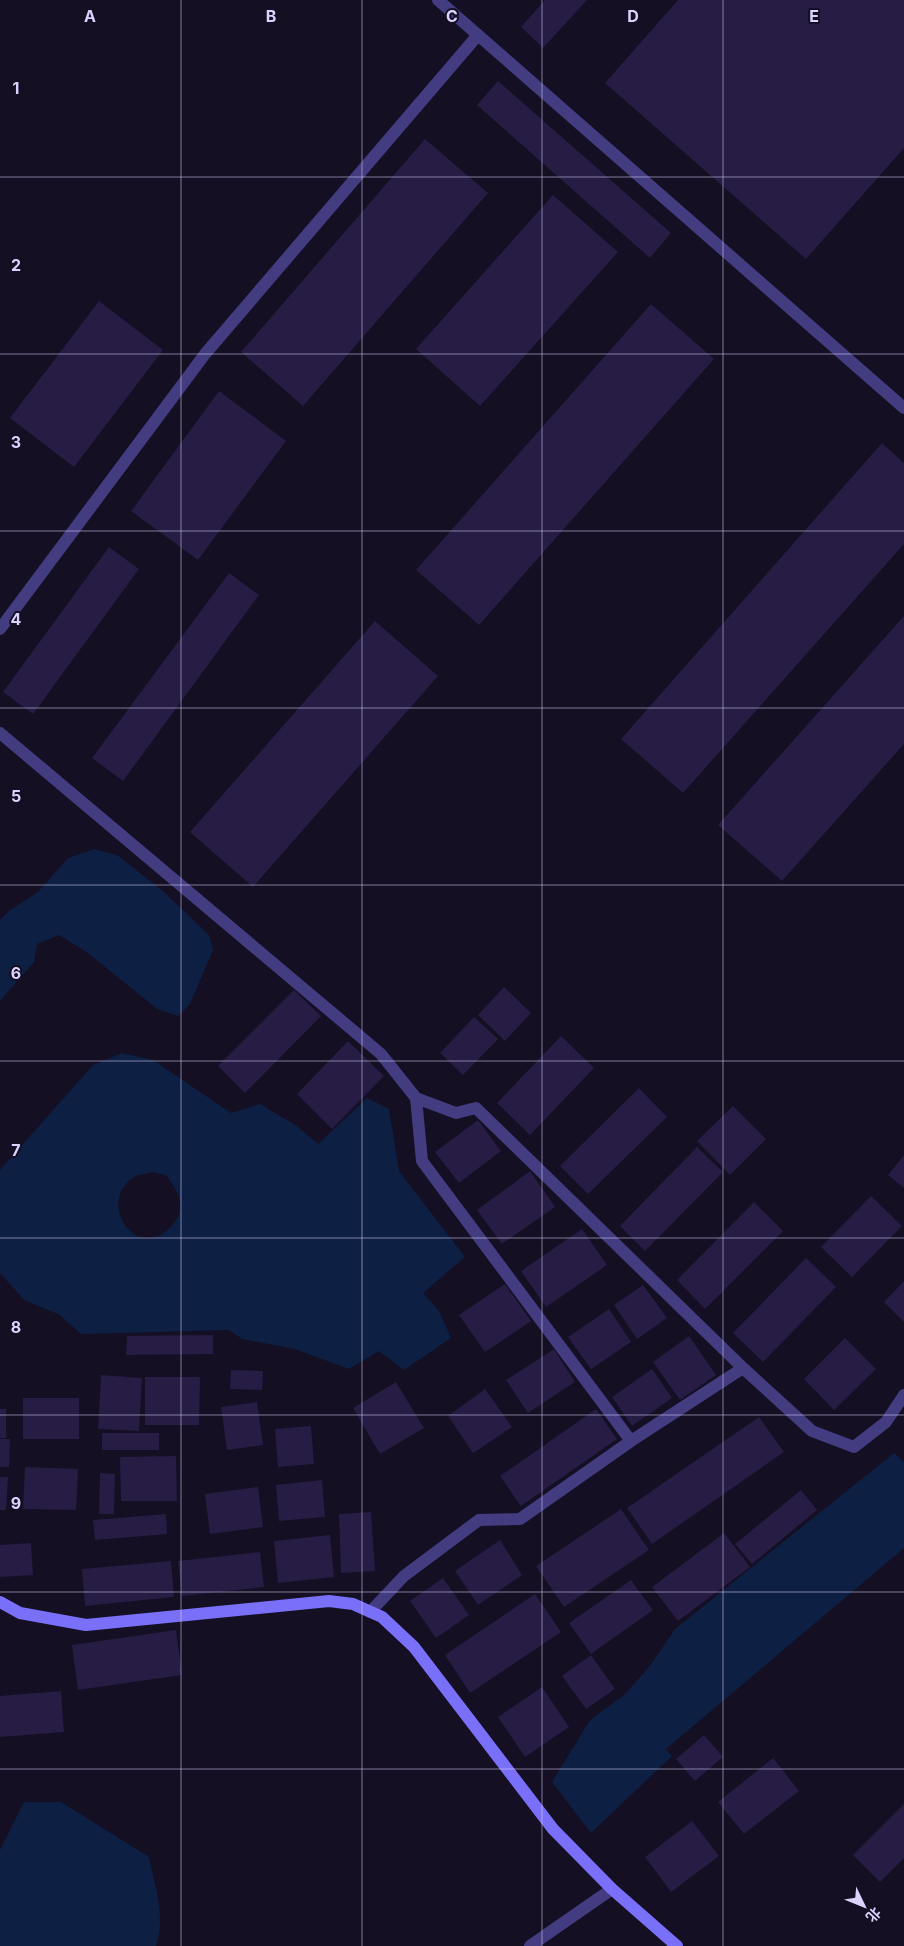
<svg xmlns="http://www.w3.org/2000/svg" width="904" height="1946" viewBox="0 0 904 1946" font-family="Inter,'Noto Sans SC',sans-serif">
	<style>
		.water { fill: #0e1f44; fill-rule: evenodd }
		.building { fill: #261c44 }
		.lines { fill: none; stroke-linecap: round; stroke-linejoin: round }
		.lane { stroke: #433c80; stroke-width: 12 }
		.street { stroke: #433c80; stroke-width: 12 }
		.secondary { stroke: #7a6ff9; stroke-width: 12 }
		.grid { fill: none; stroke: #dbd3fd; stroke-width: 1; stroke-opacity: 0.55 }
		.grid-label { font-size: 16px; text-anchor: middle; font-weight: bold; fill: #dbd3fd; stroke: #140f23; stroke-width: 4; stroke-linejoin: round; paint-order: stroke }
	</style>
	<rect width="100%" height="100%" fill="#140f23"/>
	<path class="water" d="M94 849 117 855 163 891 209 935 213 950 190 1004 178 1016 157 1009 88 953 59 935 37 944 34 962 0 1001V920L10 910 38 892 68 858Z
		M122 1053 153 1060 231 1113 260 1104 297 1126 318 1144 367 1098 389 1109 399 1171 465 1257 423 1293 439 1311 451 1338 404 1370 379 1351 349 1369 295 1349 242 1339 229 1330 81 1334 60 1315 24 1300 0 1273V1170L93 1065ZM152 1172 166 1175C175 1187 187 1204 176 1220 142 1270 93 1204 134 1177 139 1174 147 1174 152 1172Z
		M894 1453 904 1462V1548L666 1749 672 1756 591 1833 552 1782 590 1720 624 1695 650 1666 675 1629Z
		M24 1802H61L149 1857C155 1886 166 1917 156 1946H0V1850Z"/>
	<path class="building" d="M545 0H587L543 48 521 27Z
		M678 0H904V148L806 259 605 83Z
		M498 81 671 233 650 258 477 105Z
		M425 139 488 193 303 406 241 352Z
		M553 195 618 252 480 406 416 349Z
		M99 301 163 350 74 467 10 418Z
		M651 304 714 359 479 625 416 570Z
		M219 391 286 441 198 560 131 511Z
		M882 443 904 463V544L683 793 621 739Z
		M109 547 139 569 33 714 3 692Z
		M229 573 259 595 123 781 92 758Z
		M904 616V744L782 881 718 825Z
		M375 621 438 676 253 887 190 832Z
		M504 987 531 1013 505 1041 478 1015Z
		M294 990 321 1016 245 1093 218 1066Z
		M474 1017 498 1039 463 1075 440 1053Z
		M561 1036 594 1068 530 1135 497 1103Z
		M348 1041 384 1076 332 1129 297 1094Z
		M639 1088 667 1117 588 1194 560 1166Z
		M733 1106 766 1139 730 1175 697 1141Z
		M478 1120 501 1151 459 1183 435 1152Z
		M697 1147 723 1172 645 1251 620 1226Z
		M904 1155V1188L888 1175Z
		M530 1171 555 1207 502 1244 477 1210Z
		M871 1196 902 1226 852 1277 821 1247Z
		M754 1202 783 1231 705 1309 677 1280Z
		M582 1229 607 1265 546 1307 521 1271Z
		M806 1258 836 1287 763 1362 733 1333Z
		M904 1281V1322L884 1302Z
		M505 1284 531 1321 485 1352 459 1315Z
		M643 1285 667 1318 637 1339 614 1305Z
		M609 1309 631 1342 591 1369 568 1337Z
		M213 1335V1354L126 1355 127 1336Z
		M689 1336 716 1375 680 1400 653 1362Z
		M845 1338 876 1369 834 1410 804 1379Z
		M554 1349 575 1382 528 1413 506 1380Z
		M652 1369 672 1398 632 1426 612 1397Z
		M231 1370 263 1371 262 1390 230 1389Z
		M101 1375 142 1378 139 1431 98 1429Z
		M145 1377H200L199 1425H145Z
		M396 1382 424 1428 380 1454 353 1408Z
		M485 1389 512 1427 473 1453 448 1416Z
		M23 1398H79V1439H23Z
		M257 1402 263 1445 227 1450 221 1407Z
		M0 1409H6V1438H0Z
		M596 1409 617 1439 521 1506 500 1476Z
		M759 1417 784 1452 652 1544 627 1508Z
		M311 1426 314 1464 278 1467 275 1429Z
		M102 1433H159V1450H102Z
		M0 1439H10L9 1467H0Z
		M176 1456 177 1501H121L120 1457Z
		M25 1467 78 1469 76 1510 23 1509Z
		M100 1473 115 1474 114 1514H99Z
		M0 1477H8L6 1510H0Z
		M322 1480 325 1517 279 1521 276 1485Z
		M258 1487 263 1527 210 1534 205 1494Z
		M801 1490 817 1510 752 1564 735 1544Z
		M621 1509 649 1550 564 1607 536 1566Z
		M371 1512 375 1571 341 1573 339 1514Z
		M166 1514 167 1534 95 1540 93 1520Z
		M724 1533 750 1567 678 1621 652 1587Z
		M330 1535 334 1577 278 1583 274 1541Z
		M500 1540 522 1575 478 1605 455 1571Z
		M31 1543 33 1575 0 1577V1545Z
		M260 1552 264 1587 182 1596 178 1561Z
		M171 1561 174 1597 85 1606 82 1569Z
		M443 1578 469 1615 436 1638 410 1601Z
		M631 1580 653 1610 591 1654 569 1623Z
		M535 1594 561 1632 470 1693 445 1655Z
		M176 1630 182 1675 78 1690 72 1645Z
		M591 1655 615 1689 586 1709 562 1676Z
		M542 1687 569 1727 525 1757 498 1717Z
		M61 1691 64 1732 0 1737V1696Z
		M704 1735 723 1757 695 1781 676 1759Z
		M773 1758 799 1791 744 1834 718 1802Z
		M904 1804V1858L880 1882 853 1855Z
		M692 1821 719 1856 671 1892 645 1857Z"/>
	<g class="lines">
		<path class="lane" d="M0 629 205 354 478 35"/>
		<path class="street" d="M438 0 904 408
			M0 733 381 1054 416 1098 422 1161 631 1441 520 1519 479 1520 404 1576 370 1612
			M416 1098 456 1113 476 1108 743 1368 812 1431 854 1447 886 1422 904 1395
			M631 1441 743 1368
			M530 1946 612 1889"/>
		<path class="secondary" d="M0 1602 20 1613 86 1625 329 1601 353 1604 382 1617 414 1647 553 1829 612 1889 677 1946"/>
	</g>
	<path class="grid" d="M181 0V1946M362 0V1946M542 0V1946M723 0V1946M0 177H904M0 354H904M0 531H904M0 708H904M0 885H904M0 1061H904M0 1238H904M0 1415H904M0 1592H904M0 1769H904"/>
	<g class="grid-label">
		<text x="90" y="22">A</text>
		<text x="271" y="22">B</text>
		<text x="452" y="22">C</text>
		<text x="633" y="22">D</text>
		<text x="814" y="22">E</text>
		<text x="16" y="94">1</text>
		<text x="16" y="271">2</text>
		<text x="16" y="448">3</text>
		<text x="16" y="625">4</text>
		<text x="16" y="802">5</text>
		<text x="16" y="979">6</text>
		<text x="16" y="1156">7</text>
		<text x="16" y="1333">8</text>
		<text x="16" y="1509">9</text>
	</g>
	<g transform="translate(864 1906) rotate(133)" stroke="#140f23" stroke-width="4" paint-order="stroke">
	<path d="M0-4L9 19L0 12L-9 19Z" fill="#dbd3fd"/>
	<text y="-8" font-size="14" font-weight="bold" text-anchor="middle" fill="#dbd3fd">北</text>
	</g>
</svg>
